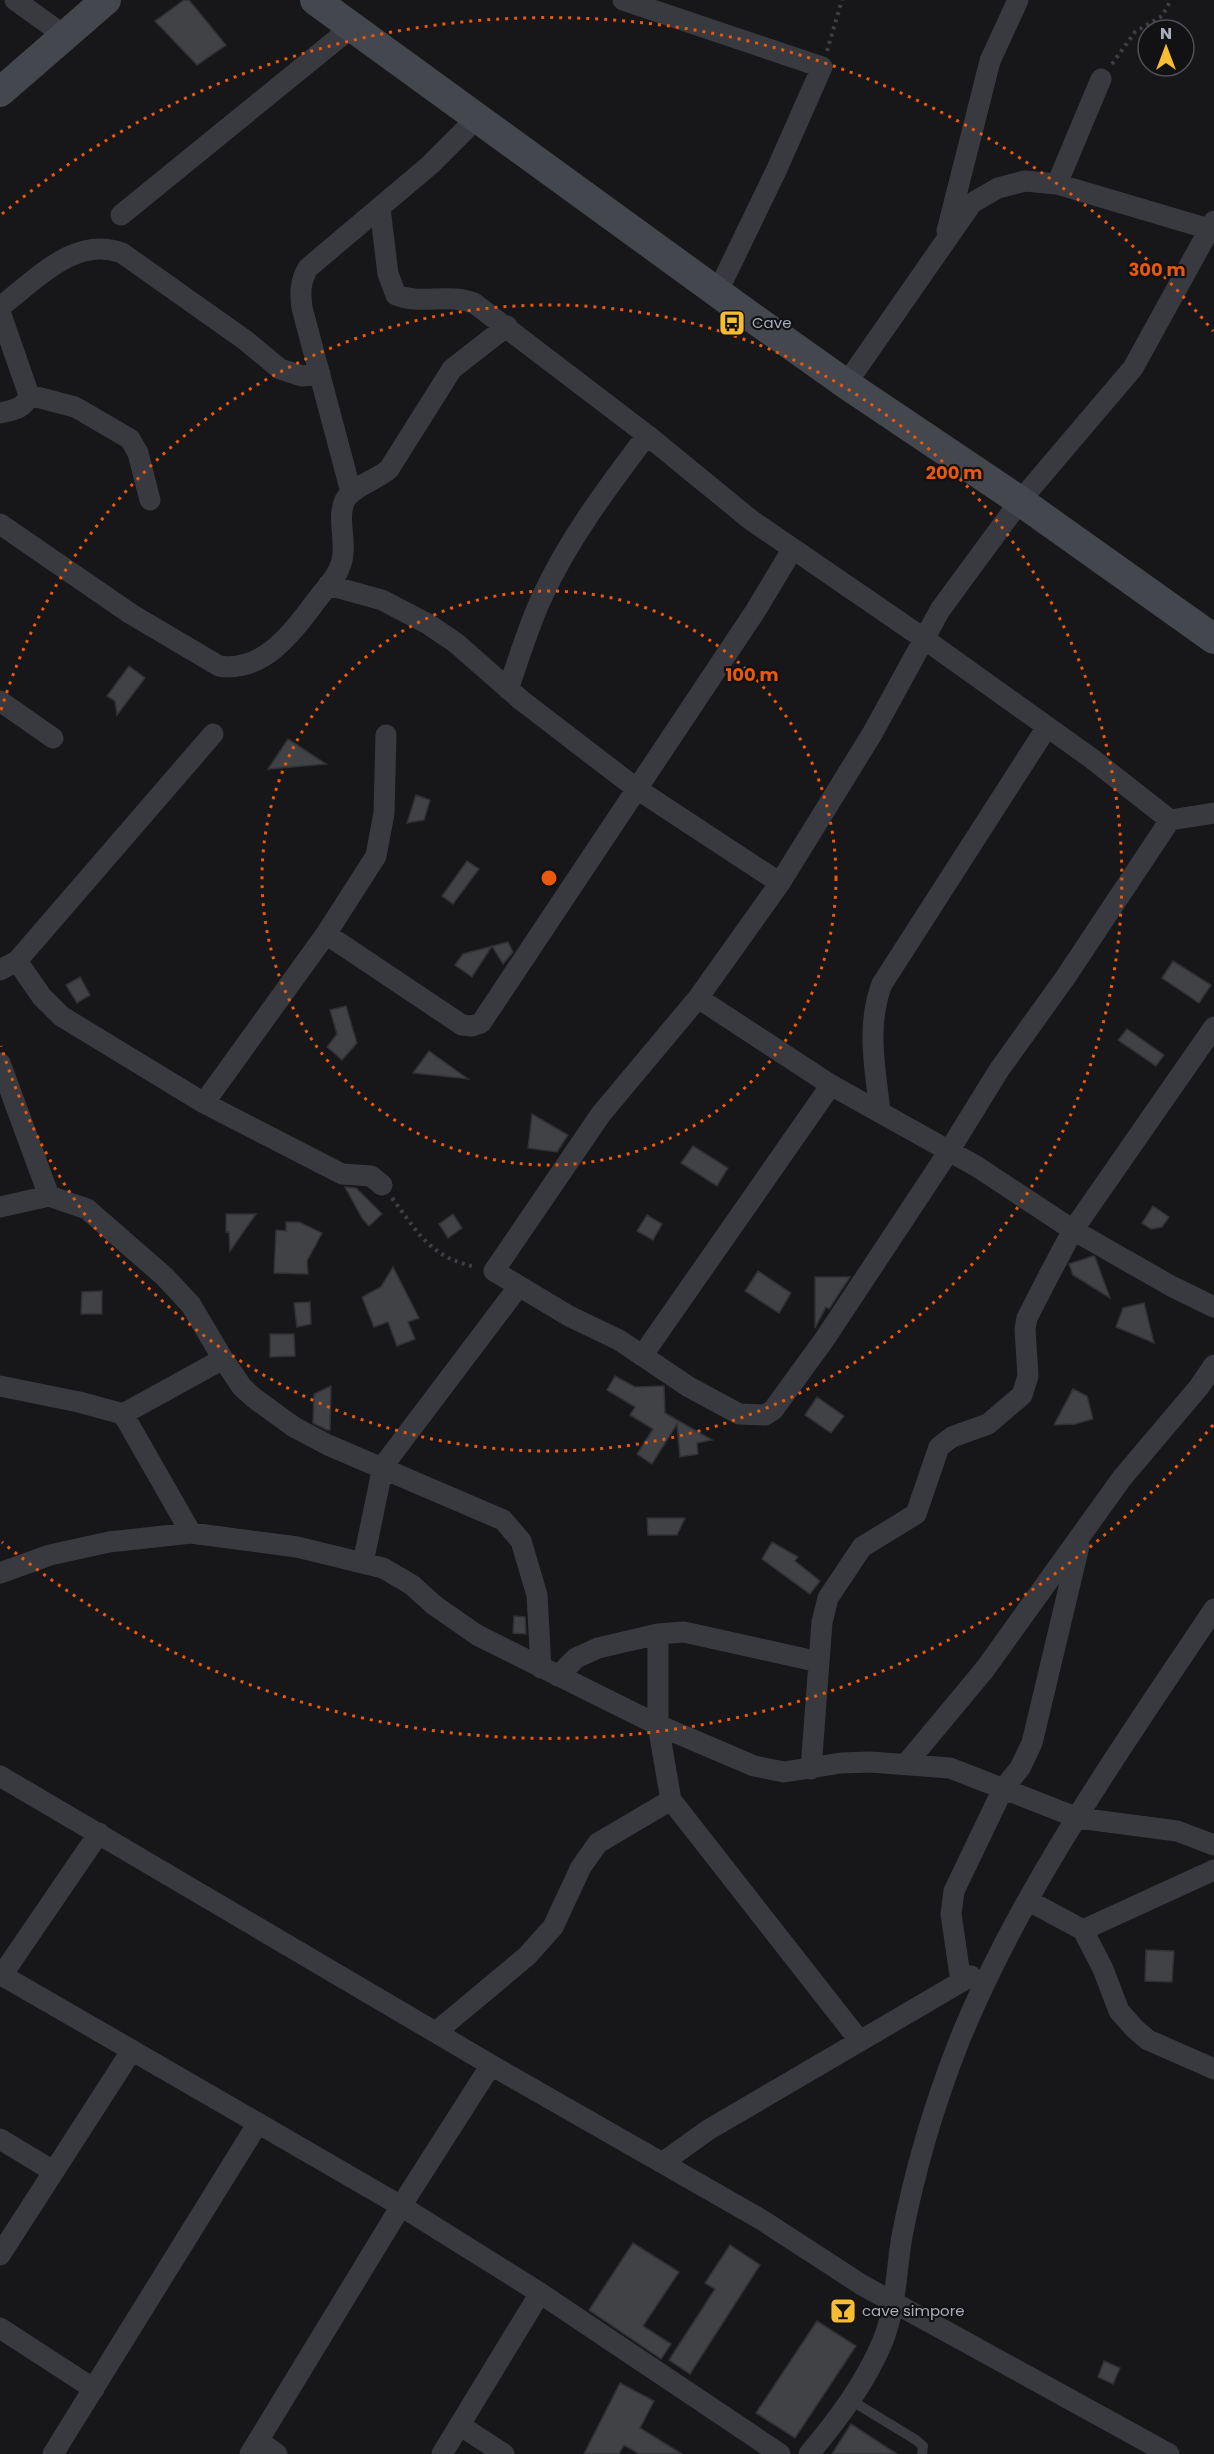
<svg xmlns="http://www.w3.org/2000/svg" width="1214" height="2454" viewBox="0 0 1214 2454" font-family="Poppins,sans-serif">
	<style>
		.building { fill: #414246; stroke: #313035; stroke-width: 1.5 }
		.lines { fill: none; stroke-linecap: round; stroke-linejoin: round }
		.path { stroke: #3d3f45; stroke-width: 4; stroke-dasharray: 3 4.5; stroke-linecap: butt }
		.lane { stroke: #393a40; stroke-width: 10 }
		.street { stroke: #393a40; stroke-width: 21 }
		.secondary { stroke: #45474e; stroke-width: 30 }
		.ring { fill: none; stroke: #e8590c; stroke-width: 3; stroke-dasharray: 3 6 }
		.labels { text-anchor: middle; stroke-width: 4.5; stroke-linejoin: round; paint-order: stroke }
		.poi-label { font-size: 15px; fill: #a8adb9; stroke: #121214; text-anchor: start }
		.centre { fill: #e8590c; stroke: #121214; stroke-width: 3 }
		.ring-label { font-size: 18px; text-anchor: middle; font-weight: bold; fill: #e8590c; stroke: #121214; stroke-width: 4.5; stroke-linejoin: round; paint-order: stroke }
	</style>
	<rect width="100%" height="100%" fill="#171719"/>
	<path class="building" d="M184 0H189L226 45 197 65 155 21Z
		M129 666 145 678 117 715 115 701 107 696Z
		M288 739 326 764 268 769Z
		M416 795 430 800 424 820 407 823Z
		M467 861 479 869 453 904 442 896Z
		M508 942 513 952 503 964 492 946 472 977 455 965 463 954Z
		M1173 961 1211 985 1199 1003 1162 978Z
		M80 977 90 995 77 1003 66 985Z
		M346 1006 357 1043 342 1060 327 1047 337 1034 330 1010Z
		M1127 1029 1164 1055 1156 1066 1118 1040Z
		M429 1051 468 1079 413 1073Z
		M532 1114 568 1135 557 1152 528 1148Z
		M693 1146 728 1168 717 1186 681 1163Z
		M345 1187 356 1188 382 1214 369 1226 362 1218Z
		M1153 1206 1169 1217 1162 1227 1151 1229 1142 1223Z
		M226 1214H256L230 1251 229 1232H226Z
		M453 1214 462 1228 448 1238 439 1224Z
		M647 1215 662 1224 653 1240 637 1231Z
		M286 1222H299L322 1233 307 1261 308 1274 274 1273 276 1230 286 1231Z
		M1093 1256 1095 1257 1110 1298 1073 1275 1069 1264Z
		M393 1267 419 1318 408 1322 415 1339 397 1346 388 1322 374 1327 362 1297 381 1287Z
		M758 1271 791 1293 779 1313 745 1291Z
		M815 1277H850L829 1309 826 1307 815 1328Z
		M102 1291V1314H81L82 1292Z
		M310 1302 311 1324 297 1327 294 1303Z
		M1144 1303 1154 1343 1116 1327 1123 1308Z
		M270 1334H294L295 1356 270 1357Z
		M615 1376 635 1387 664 1386 665 1413 712 1440 697 1443 698 1454 680 1457 677 1424 652 1464 637 1454 653 1429 630 1415 635 1407 607 1390Z
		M331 1386 330 1430H327L313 1423 314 1394Z
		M1073 1389 1087 1396 1093 1419 1075 1424 1054 1425Z
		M817 1397 844 1416 831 1433 805 1415Z
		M647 1518H685L677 1535H648Z
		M772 1542 798 1557 795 1561 820 1581 810 1594 762 1559Z
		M514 1616 525 1617 526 1634 513 1633Z
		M1146 1950 1174 1951 1172 1982 1145 1981Z
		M633 2243 679 2272 643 2326 671 2344 661 2359 589 2310Z
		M730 2245 760 2265 690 2374 669 2360 715 2289 705 2283Z
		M817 2321 856 2346 795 2438 756 2413Z
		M1104 2361 1120 2368 1113 2384 1098 2377Z
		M620 2383 654 2401 640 2428 682 2454H639L624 2445 619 2454H584Z
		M851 2424 897 2454H832Z"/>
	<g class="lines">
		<path class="path" d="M827 51 842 0
			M1112 64 1135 32 1162 16 1171 0
			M392 1198C419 1234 430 1257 476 1267"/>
		<path class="lane" d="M852 2401 916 2440 923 2446 922 2454"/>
		<path class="street" d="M15 0 65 36
			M623 0 822 67 776 171 718 291
			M1057 184 1101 79
			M380 208 388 274 396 295C421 305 448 293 474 303L647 435 751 520 923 638 1091 758 1170 820
			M121 215 352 27
			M1214 221 1133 368 1020 501 940 610 872 734 780 883 698 998 831 1085 976 1166 1073 1230 1171 1286 1214 1307
			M947 231 990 61 1018 0
			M0 307C36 280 75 235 122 253L245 340 280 369 302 376 320 374
			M0 312 29 395C24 409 14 410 0 413
			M846 384 972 203 998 188 1025 181 1057 184 1209 229
			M29 395 75 407 130 439 138 453 150 500
			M351 492 302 308C300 292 300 282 308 268L430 165 478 117
			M0 524 131 614 219 666C265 673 294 630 319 597 327 587 337 577 341 564 348 543 336 519 345 500 353 486 377 480 389 469L452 369 507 326
			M328 585 382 600 428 624 456 643 521 700 637 789 780 883
			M508 689C519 659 528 627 542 597 569 538 608 487 647 435
			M0 701 53 738
			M326 934 462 1025 472 1026 481 1023 756 610 792 550
			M17 961 42 997 61 1016 204 1103 342 1174 371 1176 382 1185
			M0 970 17 961 213 734
			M698 998 601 1114 494 1271 569 1316 619 1340 689 1387 739 1414 765 1415 773 1410 824 1340 949 1151 999 1070 1065 978 1170 820 1214 813
			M0 1063 49 1196
			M204 1103 326 934 376 856 384 813 386 735
			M880 1111C875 1068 866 1025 882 984L1047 727
			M0 1207 49 1196 87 1209 165 1277 191 1305 223 1359 242 1387 254 1398 294 1427 328 1445 503 1520 521 1541 537 1595 541 1668
			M642 1356 831 1085
			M0 1386 79 1402 123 1414 191 1533
			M123 1414 223 1359
			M363 1563 383 1466 519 1286
			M0 1573 50 1555 109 1542 191 1533 297 1547 383 1568 412 1585 434 1605 477 1635 658 1725 754 1766 784 1772 841 1763 870 1762 950 1768 1078 1818 1177 1831 1214 1845
			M658 1634V1725L671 1800 859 2040
			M558 1676 576 1658 598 1648 658 1634 684 1632 819 1662
			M906 1764 985 1669 1122 1478 1199 1387 1214 1365
			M811 1769 822 1622 828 1598 862 1547 916 1514 939 1447 952 1437 988 1424 1022 1395 1028 1376 1025 1329 1027 1318 1048 1277 1073 1230 1214 1027
			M0 1776 491 2065 762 2220 862 2285 1169 2454
			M1029 1901 1083 1930 1103 1969 1119 2011 1135 2029 1148 2040 1214 2069
			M1083 1930 1214 1870
			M0 1974 401 2206 540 2293 780 2454
			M2 1975 99 1833
			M961 1982 951 1914 954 1891 1003 1789 1020 1768 1032 1743 1079 1546
			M436 2032 527 1956 553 1927 581 1867 598 1843 671 1800
			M0 2139 53 2171
			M662 2163 708 2130 971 1976
			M0 2255 132 2050
			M0 2328 94 2389
			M461 2426 504 2454
			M260 2442 277 2454
			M53 2454 258 2123
			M250 2454 401 2206 491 2065
			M442 2454 540 2293
			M809 2454C838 2419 864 2385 882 2343 896 2310 896 2271 902 2236 915 2169 935 2102 960 2039 1022 1887 1123 1746 1214 1609"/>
		<path class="secondary" d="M315 0 743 311 846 384 1020 501 1214 639
			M0 92 106 0"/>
	</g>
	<g class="ring">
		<circle cx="549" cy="878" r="287"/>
		<path d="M1 710A573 573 0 1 1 1 1046"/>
		<path d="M1213 1425A860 860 0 0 1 2 1542M2 214A860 860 0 0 1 1213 331"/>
	</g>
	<defs>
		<symbol id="bus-square" viewBox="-11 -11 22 22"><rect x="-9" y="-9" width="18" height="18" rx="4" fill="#f7bd30" stroke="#121214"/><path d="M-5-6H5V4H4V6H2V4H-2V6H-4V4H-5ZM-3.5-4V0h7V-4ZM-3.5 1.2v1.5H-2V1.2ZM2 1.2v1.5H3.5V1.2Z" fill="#111"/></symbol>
		<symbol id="bar-square" viewBox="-11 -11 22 22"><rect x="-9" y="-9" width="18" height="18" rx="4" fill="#f7bd30" stroke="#121214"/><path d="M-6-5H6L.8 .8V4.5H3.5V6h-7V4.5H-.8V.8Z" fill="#111"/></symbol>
	</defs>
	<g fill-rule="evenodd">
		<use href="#bus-square" x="717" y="308" width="30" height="30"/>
		<use href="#bar-square" x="828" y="2296" width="30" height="30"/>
	</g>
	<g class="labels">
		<g class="poi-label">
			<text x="752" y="328">Cave</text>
			<text x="862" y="2316">cave simpore</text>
		</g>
	</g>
	<circle cx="549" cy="878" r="9" class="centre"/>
	<g class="ring-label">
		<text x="1157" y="276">300 m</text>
		<text x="954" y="479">200 m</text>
		<text x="752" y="681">100 m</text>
	</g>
	<g transform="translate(1166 48)"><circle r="28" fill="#121214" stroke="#4e5056" stroke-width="1.5"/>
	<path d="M0-4.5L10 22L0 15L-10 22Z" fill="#f7bd30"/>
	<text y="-9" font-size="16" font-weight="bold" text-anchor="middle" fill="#a8adb9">N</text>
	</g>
</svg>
